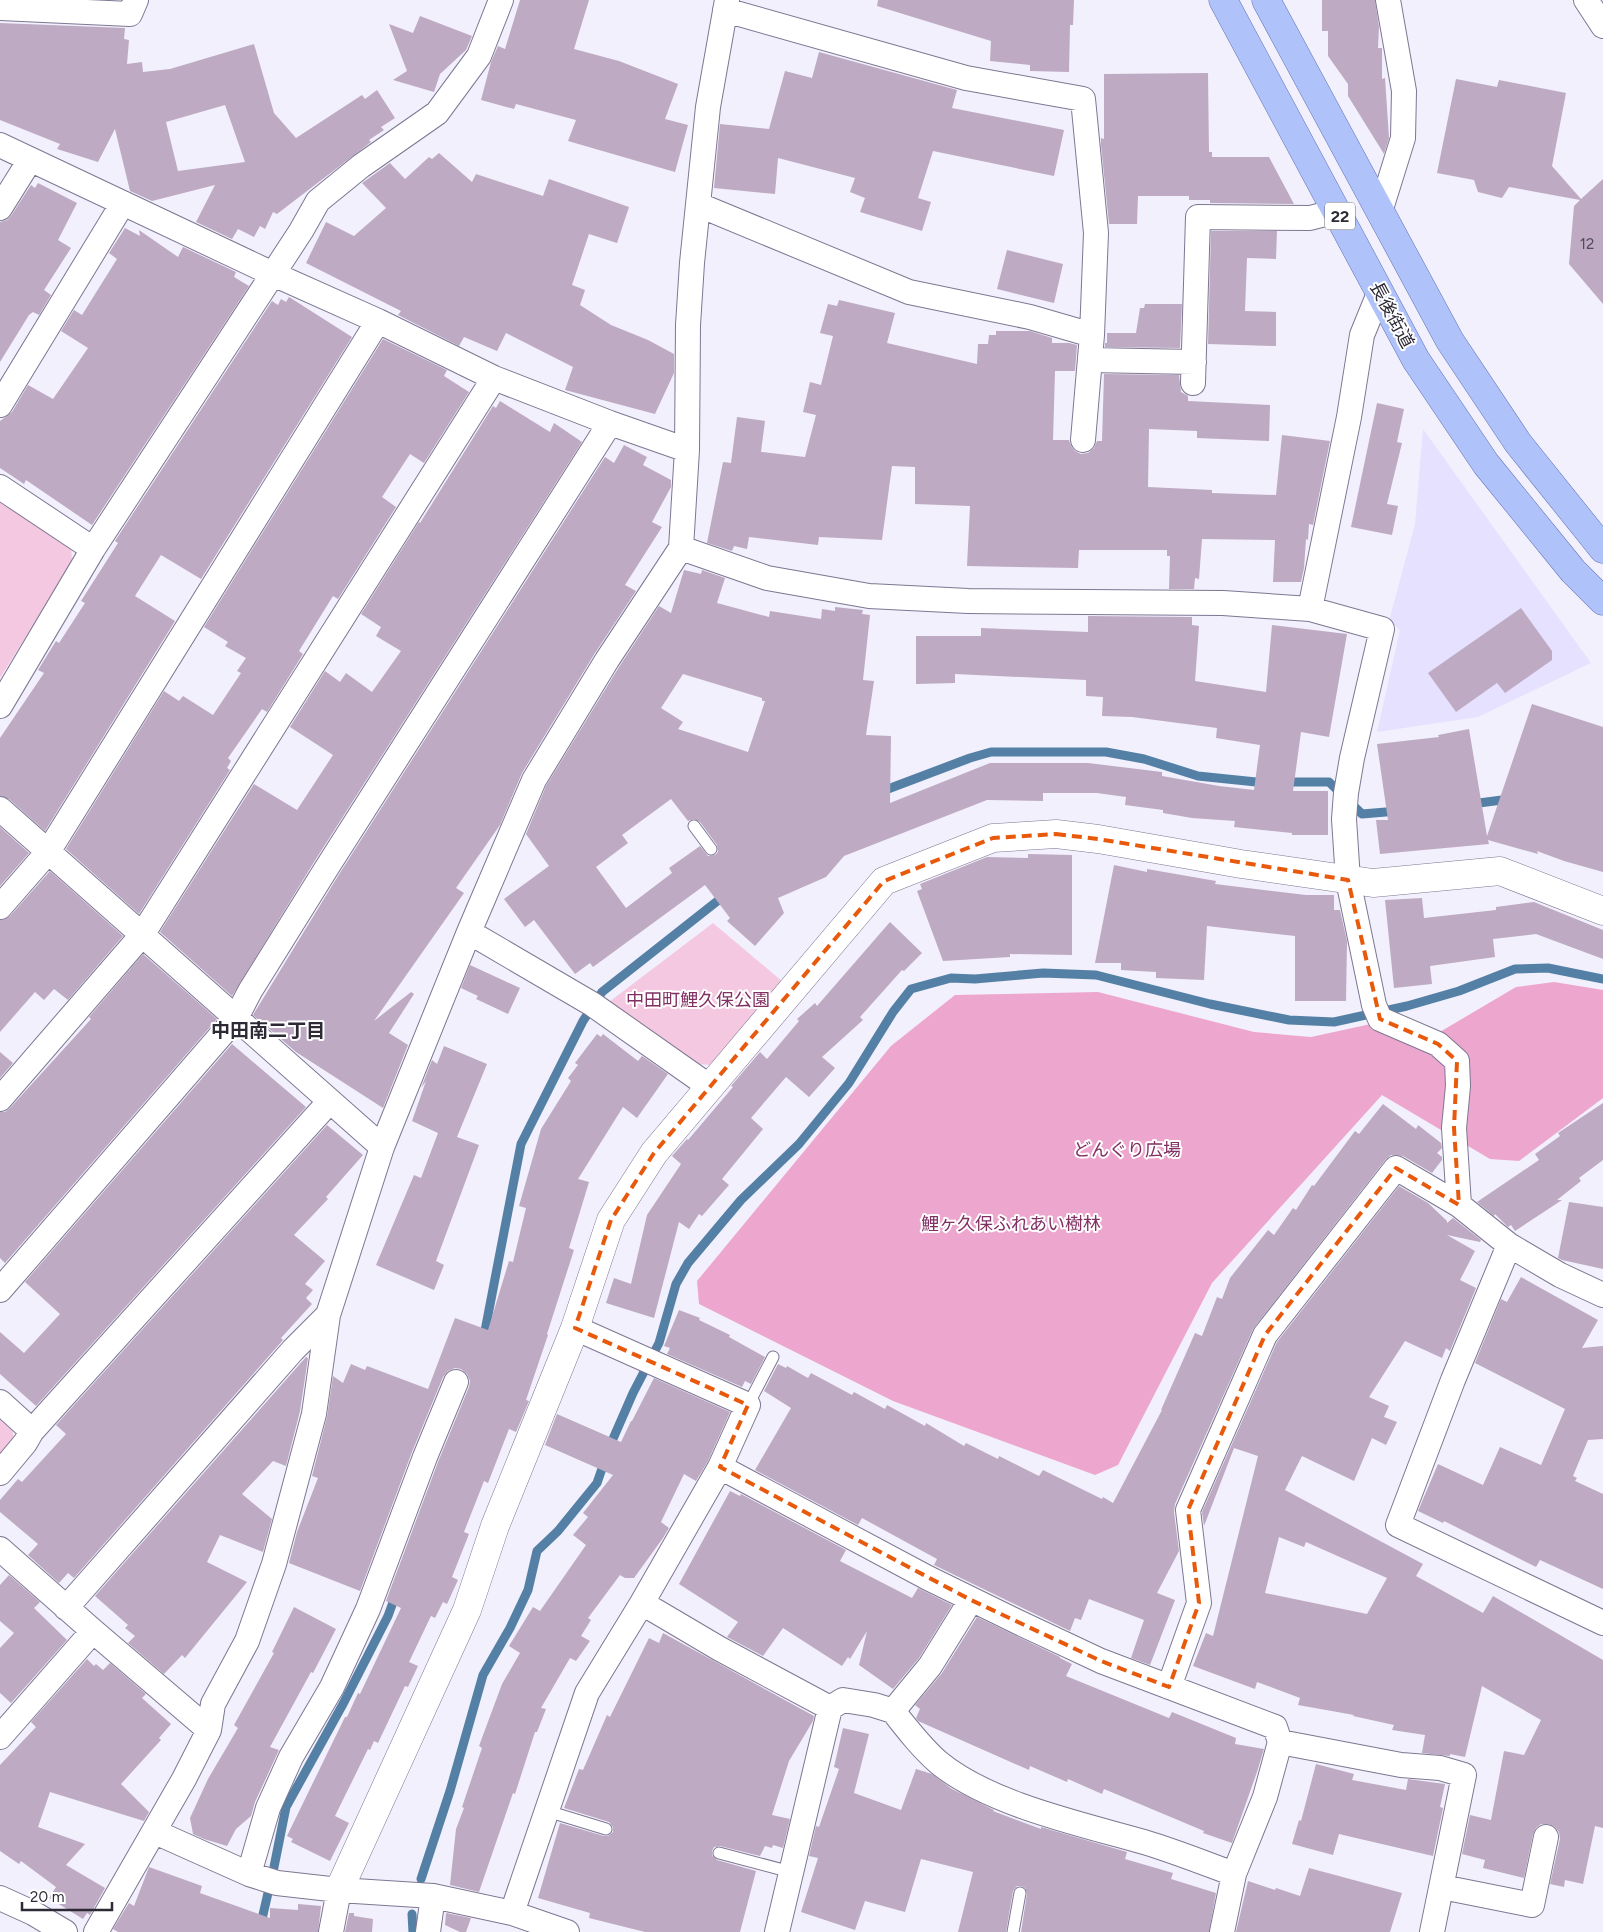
<svg xmlns="http://www.w3.org/2000/svg" width="1603" height="1932" viewBox="0 0 1603 1932" font-family="Figtree,'Noto Sans JP',sans-serif">
	<style>
		.built { fill: #e6e1ff }
		.green { fill: #f4c8e0 }
		.forest { fill: #eda6ce }
		.lines { fill: none; stroke-linecap: round; stroke-linejoin: round }
		.stream { stroke: #5580a6; stroke-width: 9 }
		.building { fill: #beaac3; fill-rule: evenodd }
		.lane-casing { stroke: #7d7792; stroke-width: 13 }
		.street-casing { stroke: #7d7792; stroke-width: 26 }
		.secondary-casing { stroke: #7d7792; stroke-width: 29 }
		.primary-casing { stroke: #6073b3; stroke-width: 29 }
		.lane { stroke: #fff; stroke-width: 11 }
		.street { stroke: #fff; stroke-width: 24 }
		.secondary { stroke: #fff; stroke-width: 28 }
		.primary { stroke: #b0c2fa; stroke-width: 28 }
		.marked { fill: none; stroke: #e8590c; stroke-width: 4; stroke-dasharray: 10 6; stroke-linejoin: round }
		.labels { text-anchor: middle; stroke-width: 4; stroke-linejoin: round; paint-order: stroke }
		.number-label { font-size: 15px; fill: #514a59 }
		.shield { fill: #fff; stroke: #6c6a72; stroke-width: 1 }
		.shield-label { font-size: 16px; font-weight: bold; fill: #2d2a36 }
		.street-label { font-size: 18px; fill: #2d2a36; stroke: #fff }
		.park-label { font-size: 18px; fill: #813063; stroke: #fff }
		.neighbourhood-label { font-size: 19px; font-weight: bold; fill: #2d2a36; stroke: #fff }
	</style>
	<rect width="100%" height="100%" fill="#f2f0fc"/>
	<path class="built" d="M1423 429 1591 663 1478 717 1377 732 1400 630 1389 621 1415 524Z"/>
	<path class="green" d="M0 499 71 543 72 563 0 678Z
		M713 923 783 982 711 1065 696 1064 609 1002Z
		M0 1414 11 1423 16 1448 0 1466Z"/>
	<path class="forest" d="M1554 982 1603 990V1098L1519 1161 1490 1159 1382 1095 1212 1283 1118 1465 1095 1475 893 1401 699 1304 697 1281 891 1046 955 995 1098 992 1254 1032 1311 1037 1380 1022 1428 1039 1516 987Z"/>
	<g class="lines">
		<path class="stream" d="M1282 782H1329L1362 814 1398 811
			M880 792 970 758 991 752H1106L1144 759 1198 776 1266 783
			M1471 804 1510 799
			M483 1341 521 1144 583 1021 602 992 725 895
			M609 1448 633 1393 659 1343 676 1284 688 1263 741 1200 799 1144 849 1083 893 1012 911 989 951 978 975 979 1043 973 1096 975 1210 1004 1289 1020 1334 1022 1407 1006 1459 991 1515 969 1548 968 1603 979
			M421 1879 450 1791 483 1675 510 1628 528 1590 537 1551 558 1531 597 1483 605 1460
			M412 1914 413 1932
			M259 1932 274 1867 286 1807 343 1704 388 1616 396 1594"/>
	</g>
	<path class="building" d="M520 0H589L574 49 619 61 678 84 665 119 688 125 675 172 568 141 576 120 516 104 514 109 481 100 491 62 498 46 505 49Z
		M878 0H1074L1073 25H1070L1069 72 1030 71V65L990 61 991 41 877 6Z
		M1322 0H1375L1379 27 1378 48H1382V79L1385 78 1389 138 1384 154 1348 96V84L1328 56V31H1322Z
		M420 16 472 36 466 50 440 74 434 92 393 80 407 71 389 24 413 33Z
		M0 23 125 28 124 39 129 40 127 64 142 62 143 72 170 69 254 44 274 113 296 138 362 95 365 99 377 90 395 118 381 127 384 130 369 140 371 142 277 214 273 212 265 229 260 226 254 237 238 229 232 239 196 222 215 185 152 201 130 191 115 129 98 162 57 149 60 144 0 120ZM225 105 245 162 178 171 166 122Z
		M819 52 957 90 952 108 1064 130 1054 176 933 151 918 198 931 202 922 231 860 212 865 198 850 192 855 178 778 158 775 194 714 188 720 124 769 129 785 71 812 78Z
		M1208 73 1209 152H1212V157H1269L1294 204 1210 203V200H1189V196H1138L1137 224H1109L1101 145V138L1104 139V74Z
		M1456 79 1497 87 1499 80 1566 93 1552 166 1581 199 1603 179V304L1569 264 1574 206 1580 200 1509 187 1502 198 1478 192 1474 180 1437 173Z
		M439 153 472 182 476 174 543 196 549 179 629 207 617 243 589 234 572 285 585 290 580 305 611 325 648 340 674 354V373L655 414 565 390 573 367 506 333 497 351 464 337 459 346 398 315 401 311 306 263 326 222 354 236 386 208 362 183 390 163 405 179 429 157 432 159Z
		M38 183 77 203 58 240 71 248 44 290 51 295 39 315 33 312 29 315 0 362V222L7 220 11 216 31 185 35 188Z
		M125 228 140 236 139 230 178 257 183 247 236 272 234 277 249 286 92 525 26 480 24 484 0 468V421L12 412 28 385 53 399 88 348 61 331 74 310 82 315 117 259 109 253Z
		M1211 231H1277L1276 259 1247 258 1245 311 1276 312V346L1208 344Z
		M1007 250 1063 264 1054 303 997 289Z
		M289 297 352 337 201 579 161 555 135 596 175 621 45 831 9 799 0 796V738L44 673 38 670 56 641 59 643 85 603 81 601 118 543 115 541 272 301 278 305 281 299 286 302Z
		M839 300 895 313 887 343 977 364 978 344H988L989 335H996V331H1030L1052 338V343H1069L1077 345 1075 371H1055L1053 440H1069L1071 446 1075 451 1081 454 1088 453 1094 448 1097 441H1102L1104 374 1179 375 1181 392 1188 396V401L1270 405 1269 441 1197 438V431L1149 429 1148 487 1212 490V493L1276 495 1282 435 1330 441 1313 525 1309 524 1308 540 1306 539 1304 568 1301 582H1273L1275 540 1202 539 1199 579 1195 578 1194 589H1169L1170 556H1167V550H1079L1078 568 967 566 970 506 915 504V467L892 466 882 540 819 537 818 545 749 537 747 549 734 546 732 551 707 543 723 462 731 463 737 417 765 421 761 452 805 457 816 415 803 412 810 382 821 385 833 336 820 333 828 304 837 306Z
		M1145 304H1182L1180 348 1105 347V343H1107V333H1136L1140 308H1144Z
		M383 339 447 370 444 376 469 392 424 463 410 454 382 497 396 507 338 599 333 596 299 651 303 654 267 712 262 709 228 758 231 761 227 768 230 770 139 914 66 849 164 691 179 701 183 696 213 715 241 673 237 671 246 658 225 646 228 642 204 627Z
		M500 401 550 432 554 423 582 442 314 862 232 996 160 932 254 784 297 810 333 755 290 727 325 671 340 682 346 673 372 692 401 651 376 636 381 627 361 614 419 522 420 523 493 406 496 408Z
		M1377 403 1404 409 1397 442 1402 443 1387 504 1398 506 1392 535 1351 527Z
		M624 445 647 457 643 465 671 480V487L652 522 662 527 625 585 636 591 595 653 522 773 500 825 456 888 464 893 374 1021 411 992 414 994 389 1033 408 1045 383 1108 296 1052 253 1015 338 876 605 457 614 463Z
		M684 570 701 574 702 570 725 578 717 603 769 617 770 611 821 619 822 609 835 611V607L863 610 862 614 870 615 863 680 874 681 866 735 891 736 890 803 990 763H1088L1162 772V776L1219 786 1254 790 1260 745 1216 738 1217 728 1132 717 1102 716 1103 697 1086 696V680L955 674V683L916 684V636H981V628L1088 632V616L1192 617V625L1199 626 1195 681 1266 692 1272 625 1347 634 1329 737 1301 732 1293 791H1328V835H1292V833L1234 827 1235 821 1192 818 1163 813V810L1125 805 1126 797 1097 793H1043V801L987 800 844 856 826 877 778 898 784 913 755 946 727 921 730 918 705 885 593 967 590 963 575 974 534 920 525 927 504 899 549 866 526 834 546 786 619 667 659 606 671 613ZM683 674 762 698V701H765L748 752 678 729 683 722 661 708ZM671 799 688 821 694 819 700 822 717 845 718 852 715 855 708 856 700 846 669 868 672 873 626 908 596 867 628 843 622 835Z
		M1521 608 1552 651V660L1505 693 1497 683 1456 712 1428 673Z
		M1532 704 1603 727V872L1564 861 1537 851 1538 854 1488 840 1489 844 1380 854 1376 820H1388L1377 744 1439 737 1438 735 1469 729 1487 836Z
		M0 827 29 853 0 886Z
		M1028 854 1072 855V955L1010 954V957L943 961 917 891 922 889 920 884 987 857 1028 858Z
		M1114 865 1147 872V869L1216 881 1215 884 1306 895H1334V910H1340L1347 941 1346 1001H1295V936L1207 926 1204 980 1156 978V972L1121 970V963H1095Z
		M50 871 123 936 68 1000 54 989 44 1000 35 992 0 1032V920L10 916Z
		M1422 898 1424 918 1496 910V907L1534 902 1603 930V959L1536 934 1493 939 1495 957 1430 966 1432 984 1394 988 1385 900Z
		M890 922 922 953 904 971 902 970 860 1017 863 1020 822 1057 835 1068 809 1097 786 1077 751 1118 763 1129 722 1179 729 1185 702 1216 699 1214 689 1229 679 1222 654 1318 606 1303 614 1278 631 1284 647 1215 681 1164 672 1156 687 1139 688 1140 733 1087 731 1086 760 1052 767 1059 799 1021 797 1019 815 1003 817 1006Z
		M143 954 217 1019 5 1263 0 1258V1112H5L10 1108 91 1019 89 1017Z
		M470 965 520 988 508 1014 476 999 478 996 461 988Z
		M597 1034 601 1037 603 1034 638 1061 642 1056 668 1074 637 1118 623 1107 578 1179 589 1182 569 1248 574 1250 547 1334 548 1335 526 1400 529 1401 516 1432 509 1429 488 1483 484 1481 464 1532 469 1534 452 1577 458 1580 447 1604 443 1602 435 1618 431 1616 409 1662 418 1666 408 1687 405 1686 378 1743 374 1741 370 1750 368 1749 335 1816 349 1823 330 1861 291 1842 293 1839 287 1836 345 1717H347L358 1693 360 1694 401 1608 386 1601 438 1462 469 1387 470 1381 467 1374 461 1369 455 1368 448 1371 443 1377 412 1452 360 1591 289 1563 297 1532 318 1478 312 1476 327 1417 333 1376 343 1383 351 1364 365 1370 367 1366 428 1389 455 1318 488 1330 509 1261 513 1262 526 1208 519 1206 541 1129 571 1081 568 1078 578 1065 575 1063Z
		M232 1044 306 1107 36 1406 0 1374V1332L24 1353 60 1314 25 1282Z
		M444 1046 487 1064 457 1137 479 1145 436 1261 444 1265 434 1290 376 1265 414 1175 421 1178 438 1133 412 1121 426 1081 421 1088 432 1060 437 1064Z
		M0 1052 13 1063 0 1078Z
		M1603 1103V1160L1579 1178 1581 1181 1557 1200H1562L1515 1231 1511 1225 1508 1227 1495 1214 1494 1216 1477 1202 1539 1160 1535 1154 1560 1136 1558 1133Z
		M1383 1104 1416 1129 1418 1125 1441 1143 1442 1148 1437 1153 1442 1157V1160L1432 1173 1403 1156 1391 1155 1386 1159 1253 1329 1175 1504 1174 1512 1179 1551 1157 1593 1175 1600 1150 1665 1131 1658 1144 1620 1089 1599 1081 1620 1075 1618 1070 1631 934 1565 937 1559 862 1518 858 1525 755 1470 791 1408 764 1391 778 1364 786 1368 787 1366 808 1378 811 1373 852 1395 854 1392 885 1409 887 1405 925 1426 926 1423 964 1446 966 1443 998 1459 999 1456 1039 1476 1043 1470 1102 1499 1103 1497 1113 1503 1162 1410H1161L1195 1333 1202 1336 1217 1297 1222 1299 1230 1278 1268 1230 1274 1235 1293 1208 1296 1210 1312 1185 1314 1186 1355 1131 1359 1134Z
		M327 1125 363 1155 326 1197 328 1199 294 1235 325 1261 305 1284 313 1290 306 1298 312 1304 281 1338 283 1340 74 1578 68 1573 59 1583 28 1555 38 1544 0 1512V1500L18 1479 22 1482 66 1434 56 1425Z
		M1399 1186 1428 1203 1447 1221V1223L1453 1218 1481 1240 1480 1242 1447 1235 1475 1251 1460 1280 1476 1288 1450 1351 1446 1348 1442 1358 1405 1341 1369 1397 1389 1406 1384 1417 1397 1422 1386 1445 1372 1438 1354 1481 1302 1456 1285 1490 1423 1564 1416 1576 1483 1613 1493 1596 1603 1660V1828L1595 1826 1583 1884 1565 1880 1564 1887 1550 1884 1560 1839 1559 1832 1555 1827 1549 1824H1541L1536 1828 1533 1834 1524 1878 1483 1868 1485 1860 1462 1854 1470 1815 1491 1820 1504 1751 1524 1755 1541 1720 1482 1686 1465 1757 1450 1754V1756L1422 1753 1425 1735 1392 1730 1394 1725 1353 1716 1354 1715 1298 1705 1300 1698 1257 1682 1255 1689 1193 1666 1206 1633 1213 1636 1258 1456 1234 1448 1204 1526 1202 1512 1277 1342ZM1279 1537 1304 1547 1306 1542 1387 1578 1367 1614 1265 1593Z
		M1569 1202 1603 1207V1269L1562 1260 1558 1258Z
		M1521 1277 1598 1320 1582 1348 1603 1346V1439L1588 1440 1573 1476 1577 1478 1575 1481 1603 1494V1589L1540 1560 1536 1567 1444 1521 1443 1523 1418 1511 1438 1464 1483 1485 1500 1447 1541 1465 1565 1409 1475 1363 1501 1299 1507 1302Z
		M679 1310 700 1318 699 1320 730 1335 729 1337 765 1357 751 1384 745 1381 742 1387 667 1354 670 1348 664 1346Z
		M306 1357 308 1358 300 1411 286 1466 273 1461 242 1494 272 1519 263 1552 220 1535 207 1562 247 1582 185 1658 182 1655 164 1674 128 1643 135 1636 125 1628 128 1625 95 1596Z
		M654 1378 730 1412 708 1461 696 1481 684 1474 661 1522 669 1528 663 1538 634 1578H625L620 1575 588 1618 591 1620 581 1636 590 1641 576 1661 570 1658 541 1708 546 1709 537 1732H535L515 1794 513 1793 479 1892 450 1885 456 1829 464 1808 462 1807 482 1748 479 1746 502 1684 520 1653 509 1646 533 1607 540 1611 586 1545 573 1535 588 1517 583 1513 613 1475 545 1445 557 1414 621 1442 631 1421H632Z
		M730 1491 740 1496 741 1494 846 1550 840 1561 912 1598 918 1588 952 1605 919 1658 893 1689 859 1665 867 1631 850 1659 848 1657 842 1666 783 1628 763 1656 727 1637 738 1622 679 1584Z
		M9 1575 40 1602 34 1608 67 1640 11 1703 0 1693V1648L14 1633 0 1621V1585Z
		M294 1607 336 1629 313 1673 311 1672 270 1747 279 1750 255 1802 251 1816 236 1829 227 1846 204 1839 193 1834 190 1818 208 1779 238 1728 234 1725 274 1653 272 1652Z
		M977 1617 1060 1657V1658L1072 1664 1066 1676 1169 1718 1172 1712 1236 1738 1235 1744 1264 1749 1257 1772 1232 1843 1203 1833 1204 1831 1104 1789 1102 1794 1068 1779 1067 1782 1030 1766 1029 1770 918 1721 916 1718 920 1709 915 1705 942 1673Z
		M663 1633 814 1716 813 1721 789 1761 772 1815 790 1819 783 1848 773 1845 772 1848 765 1846 760 1856 720 1846 714 1847 712 1851V1855L717 1860 756 1871 740 1932H645L589 1918 590 1913 538 1898 560 1823 604 1836H608L613 1832V1827L609 1822 564 1808 579 1769 583 1770 607 1715 610 1717 649 1638 659 1643Z
		M87 1659 94 1666 96 1664 103 1670 110 1663 146 1694 142 1698 171 1724 159 1738 161 1740 121 1784 149 1812 144 1821 50 1792 38 1827 85 1844 66 1865 105 1888 90 1915 87 1913 83 1919 49 1898 56 1887 21 1861 19 1864 0 1851V1765L36 1727 31 1722Z
		M843 1728 869 1734 854 1793 901 1810 916 1769 932 1774 952 1789 994 1810 993 1811 1041 1829V1827L1127 1852 1125 1859 1173 1873 1171 1879 1216 1893 1209 1932H1021L1027 1894 1025 1888 1021 1886H1017L1013 1891 1006 1932H958L973 1872 921 1859 905 1912 865 1901 855 1930 801 1912 818 1858 809 1856 816 1826 819 1827 839 1769 834 1767Z
		M1316 1764 1354 1774 1352 1780 1406 1790 1408 1779 1445 1784 1440 1807 1443 1808 1433 1856 1339 1834 1333 1855 1292 1844 1299 1820 1301 1821Z
		M149 1867 202 1886 200 1893 270 1918V1908L298 1910V1904L321 1906 318 1932H118L113 1929 129 1903 134 1906Z
		M1309 1868 1402 1893 1390 1932H1236L1248 1881 1275 1890 1276 1888 1300 1896Z
		M349 1913H354V1916L373 1919 372 1932H345Z
		M446 1913 471 1918 466 1932H460L445 1925Z"/>
	<g class="lines">
		<defs>
			<path id="lane" d="M694 826 711 849
				M748 1405 773 1357
				M547 1811 606 1829
				M719 1853 791 1872
				M1013 1932 1020 1893"/>
			<path id="street" d="M1586 0 1603 26
				M0 8 130 14 136 0
				M0 145 273 274 378 321 494 378 610 423 687 450
				M699 205 909 292 1030 317 1092 335 1096 233 1083 99 966 78 725 10
				M0 208 30 160
				M1380 212 1403 138 1404 91 1388 0
				M1090 360 1194 362
				M1193 383 1198 217 1310 218 1337 211
				M0 405 123 203
				M1083 440 1092 335
				M0 487 93 549
				M681 548 767 578 869 596 968 601 1223 603 1310 609 1382 629 1352 758 1346 793 1344 819 1348 880 1374 1005 1380 1019 1438 1044 1457 1061 1458 1086 1454 1128 1459 1205 1509 1245 1560 1275 1603 1295
				M1310 609 1349 417 1362 335 1380 291
				M0 706 93 549 301 231 318 201 361 166 437 113 479 56 501 0
				M0 809 382 1147
				M0 907 48 852 378 321
				M469 932 592 1004 710 1087
				M0 1099 142 935 494 378
				M1509 1245 1453 1380 1398 1525 1603 1623
				M0 1290 236 1018 250 991 326 869 610 423
				M575 1328 748 1405 720 1467
				M0 1402 32 1431
				M0 1473 25 1443 32 1431 330 1101
				M0 1549 93 1631 209 1730
				M642 1603 720 1649 830 1708 843 1700 874 1705 893 1711 930 1666 971 1600
				M66 1608 293 1350 328 1315
				M1169 1687 1199 1603 1188 1510 1265 1335 1396 1168 1459 1205
				M893 1711C907 1729 921 1747 938 1762 988 1804 1081 1824 1144 1842 1174 1851 1204 1863 1234 1874
				M0 1737 93 1631
				M1280 1742 1401 1765 1440 1768 1464 1775 1432 1932
				M155 1832 249 1874 277 1883 339 1890 433 1896 512 1913 567 1932
				M249 1874 268 1808 291 1757 332 1687 368 1609 425 1457 456 1382
				M1442 1887 1532 1905 1546 1837
				M0 1898 33 1913 65 1932
				M512 1913 587 1693 642 1603 720 1467 928 1578 1020 1623 1101 1661 1275 1727 1280 1742 1265 1797 1234 1874 1222 1932
				M96 1932 184 1779 209 1730 213 1704 247 1641 274 1564 314 1414 328 1315 382 1147 469 932 534 780 607 660 681 548 687 450 688 325 692 263 708 107 727 0
				M331 1932 339 1890
				M428 1932 433 1896
				M777 1932 830 1708"/>
			<path id="secondary" d="M339 1890 467 1610 495 1526 575 1328 611 1220 654 1153 884 881 993 838 1056 834 1098 839 1241 864 1373 883 1500 871 1603 911"/>
			<path id="primary" d="M1223 0 1416 360 1486 464 1573 571 1603 601
				M1266 0 1450 341 1518 443 1603 549"/>
		</defs>
		<use href="#lane" class="lane-casing"/>
		<use href="#street" class="street-casing"/>
		<use href="#secondary" class="secondary-casing"/>
		<use href="#primary" class="primary-casing"/>
		<use href="#lane" class="lane"/>
		<use href="#street" class="street"/>
		<use href="#secondary" class="secondary"/>
		<use href="#primary" class="primary"/>
	</g>
	<path class="marked" d="M1056 834 1098 839 1348 880 1380 1019 1438 1044 1457 1061 1454 1128 1459 1205 1396 1168 1265 1335 1188 1510 1199 1603 1169 1687 1101 1661 971 1600 720 1467 748 1405 575 1328 611 1220 654 1153 884 881 993 838Z"/>
	<g class="labels">
		<g class="number-label">
			<text x="1587" y="249">12</text>
		</g>
		<rect class="shield" x="1325" y="202.5" width="30" height="27" rx="4"/>
		<g class="shield-label">
			<text x="1340" y="222">22</text>
		</g>
		<g class="street-label">
			<text transform="translate(1392 315) rotate(62)" y="6">長後街道</text>
		</g>
		<g class="park-label">
			<text x="698" y="1006">中田町鯉久保公園</text>
			<text x="1127" y="1156">どんぐり広場</text>
			<text x="1011" y="1230">鯉ヶ久保ふれあい樹林</text>
		</g>
		<g class="neighbourhood-label">
			<text x="268" y="1037">中田南二丁目</text>
		</g>
	</g>
	<path d="M22 1902v8h90v-8" fill="none" stroke="#2d2a36" stroke-width="2.5"/>
	<text x="30" y="1902" font-size="15" fill="#2d2a36" stroke="#ffffff" stroke-width="4" paint-order="stroke">20 m</text>
</svg>
